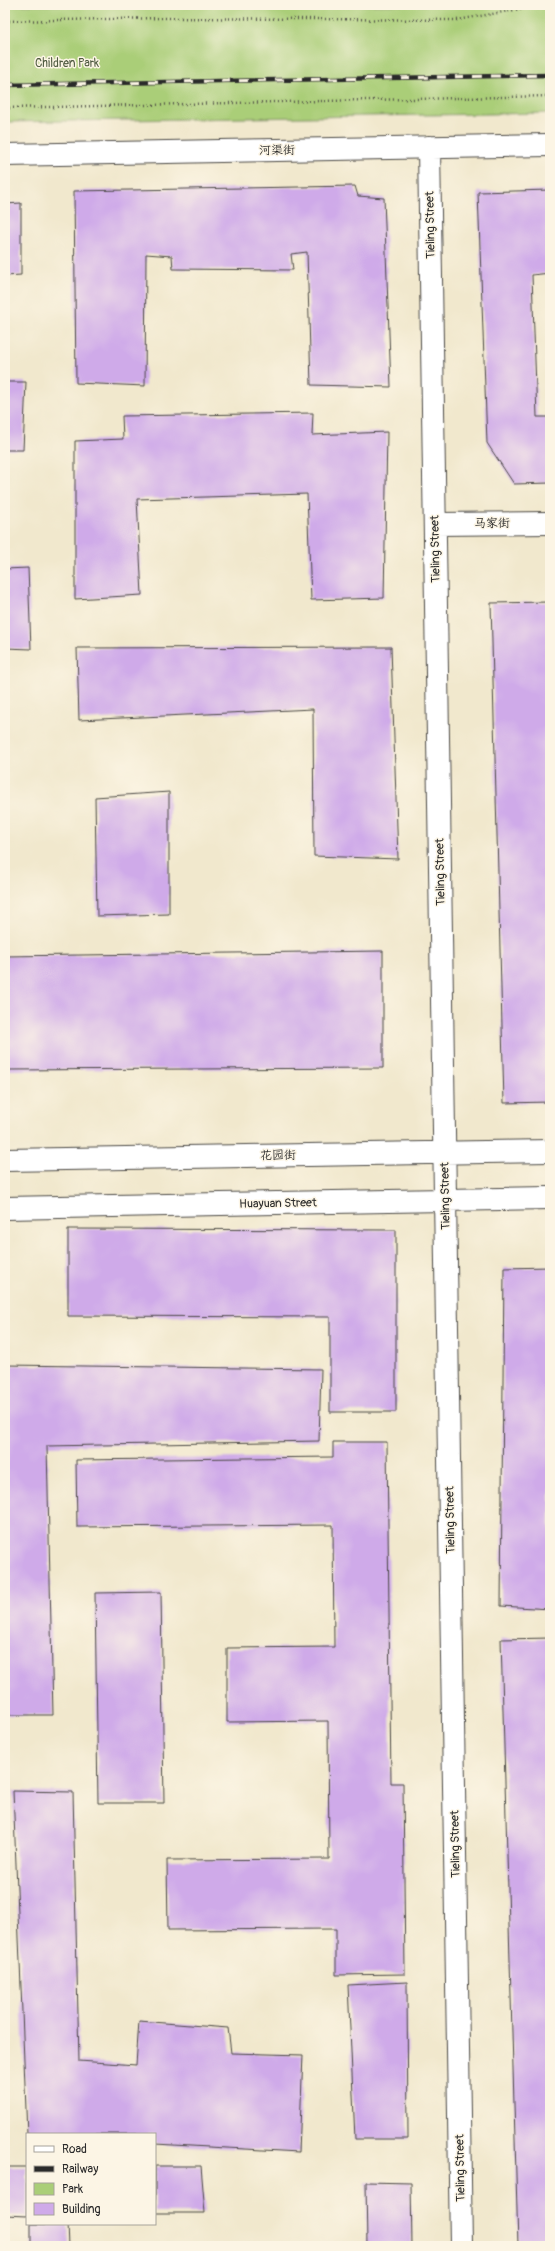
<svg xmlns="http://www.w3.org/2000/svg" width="555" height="2251" viewBox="0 0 555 2251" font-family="Pangolin,'LXGW WenKai TC',sans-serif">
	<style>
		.green { fill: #aace78; stroke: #6a7c52 }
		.building { fill: #cfaae9 }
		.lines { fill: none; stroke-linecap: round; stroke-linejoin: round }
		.secondary-casing { stroke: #494743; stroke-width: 24 }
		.path { stroke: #494743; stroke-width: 2.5; stroke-dasharray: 1 3; stroke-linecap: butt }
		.secondary { stroke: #fff; stroke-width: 22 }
		.rail-casing { stroke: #2b2b2b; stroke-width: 4.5 }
		.rail { stroke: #fcf5e5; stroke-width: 3; stroke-dasharray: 9; stroke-linecap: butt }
		.labels { text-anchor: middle; stroke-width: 3; stroke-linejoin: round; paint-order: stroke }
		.park-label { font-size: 12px; fill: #515c42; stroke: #fcf5e5 }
		.street-label { font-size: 12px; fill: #2b2b2b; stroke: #fcf5e5 }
	</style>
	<rect width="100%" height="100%" fill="#fcf5e5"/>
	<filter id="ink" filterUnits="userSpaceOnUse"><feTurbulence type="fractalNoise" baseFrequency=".025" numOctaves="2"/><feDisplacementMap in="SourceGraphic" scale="8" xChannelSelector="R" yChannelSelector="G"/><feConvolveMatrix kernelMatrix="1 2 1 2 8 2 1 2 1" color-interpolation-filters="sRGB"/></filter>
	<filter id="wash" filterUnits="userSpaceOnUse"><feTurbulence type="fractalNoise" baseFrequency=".012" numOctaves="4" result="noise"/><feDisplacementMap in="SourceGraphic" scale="16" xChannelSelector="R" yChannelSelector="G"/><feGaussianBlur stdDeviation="0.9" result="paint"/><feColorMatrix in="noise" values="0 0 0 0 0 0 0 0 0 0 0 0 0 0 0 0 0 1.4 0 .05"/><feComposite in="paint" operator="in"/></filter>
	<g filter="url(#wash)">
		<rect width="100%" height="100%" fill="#f1e8cd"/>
		<path class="green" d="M5 5H550V113L5 122Z"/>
		<g id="blocks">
			<path class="building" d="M355 186 358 196 384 198 391 387 311 385 307 252 291 254 293 270 173 269 172 256 146 254 145 386 76 383 74 191Z
				M550 190V273L532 275 537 417H550V483L514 484 487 443 478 192Z
				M21 203V275L5 276V204Z
				M5 382H26L23 450H5Z
				M313 413 312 435 387 432 384 598 311 600 307 494 137 499 142 595 75 599V441L123 439 122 416Z
				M28 568 31 649 5 648V569Z
				M550 602V1102L504 1103 491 603Z
				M391 647 398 859 314 856 313 709 79 720 77 648Z
				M169 792V914L97 916 95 797Z
				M383 951V1068L5 1070V956Z
				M68 1229 396 1230V1412H330V1317L68 1316Z
				M550 1267V1609L501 1606 504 1268Z
				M5 1365 321 1369 319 1441 47 1446 53 1715H5Z
				M333 1442H387L391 1783H403L405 1974 336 1975V1929L168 1930 167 1860 329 1859 328 1721 227 1722V1648L334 1647 333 1525 77 1527 76 1460 333 1457Z
				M161 1592 164 1803H98L95 1593Z
				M550 1638V2246H518L501 1639Z
				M13 1791 73 1792 79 2061 136 2065 139 2021 228 2028 231 2053 303 2055 299 2152 155 2144V2134H27Z
				M407 1982 408 2139H355L348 1985Z
				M155 2166H201L205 2213H155Z
				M5 2167H27V2216L5 2215Z
				M366 2182 411 2183 412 2246H367Z
				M31 2224H68L69 2246H31Z"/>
		</g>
	</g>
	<g filter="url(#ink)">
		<use href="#blocks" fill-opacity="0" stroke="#494743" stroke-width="1"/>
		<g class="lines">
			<defs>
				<path id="secondary" d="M429 147 461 2246
					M5 155 550 145
					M435 524 550 523
					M5 1160 550 1151
					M5 1208 550 1198"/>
			</defs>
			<use href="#secondary" class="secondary-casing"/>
			<path class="path" d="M5 21 164 18 457 20 544 5
				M5 108 550 96"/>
			<use href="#secondary" class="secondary"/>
			<defs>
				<path id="rail" d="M5 85 550 75"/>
			</defs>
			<use href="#rail" class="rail-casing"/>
			<use href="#rail" class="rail"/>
		</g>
	</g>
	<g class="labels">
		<g class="park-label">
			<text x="67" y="67">Children Park</text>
		</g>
		<g class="street-label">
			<text transform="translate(277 150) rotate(-1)" y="4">河渠街</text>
			<text transform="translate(430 225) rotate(-91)" y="4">Tieling Street</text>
			<text transform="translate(492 523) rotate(-1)" y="4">马家街</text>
			<text transform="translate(435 549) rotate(-91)" y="4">Tieling Street</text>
			<text transform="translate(440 872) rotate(-91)" y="4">Tieling Street</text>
			<text transform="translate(278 1155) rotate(-1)" y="4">花园街</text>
			<text transform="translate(445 1196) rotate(-91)" y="4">Tieling Street</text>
			<text transform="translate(278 1203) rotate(-1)" y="4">Huayuan Street</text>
			<text transform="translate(450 1520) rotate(-91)" y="4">Tieling Street</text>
			<text transform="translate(455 1844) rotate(-91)" y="4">Tieling Street</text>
			<text transform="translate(460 2168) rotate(-91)" y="4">Tieling Street</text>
		</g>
	</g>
	<rect width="555" height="2251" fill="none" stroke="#fcf5e5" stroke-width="20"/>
	<rect x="26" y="2133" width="130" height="92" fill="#fcf5e5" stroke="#a8a49b"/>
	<rect x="34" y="2146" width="20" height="6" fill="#ffffff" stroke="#a8a49b"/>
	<text x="62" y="2153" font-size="12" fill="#2b2b2b">Road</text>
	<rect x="34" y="2166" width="20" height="6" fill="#2b2b2b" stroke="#a8a49b"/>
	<text x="62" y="2173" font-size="12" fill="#2b2b2b">Railway</text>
	<rect x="34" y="2183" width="20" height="12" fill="#aace78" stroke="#a8a49b"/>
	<text x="62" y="2193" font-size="12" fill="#2b2b2b">Park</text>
	<rect x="34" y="2203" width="20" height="12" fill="#cfaae9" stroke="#a8a49b"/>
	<text x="62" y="2213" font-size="12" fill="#2b2b2b">Building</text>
</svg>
